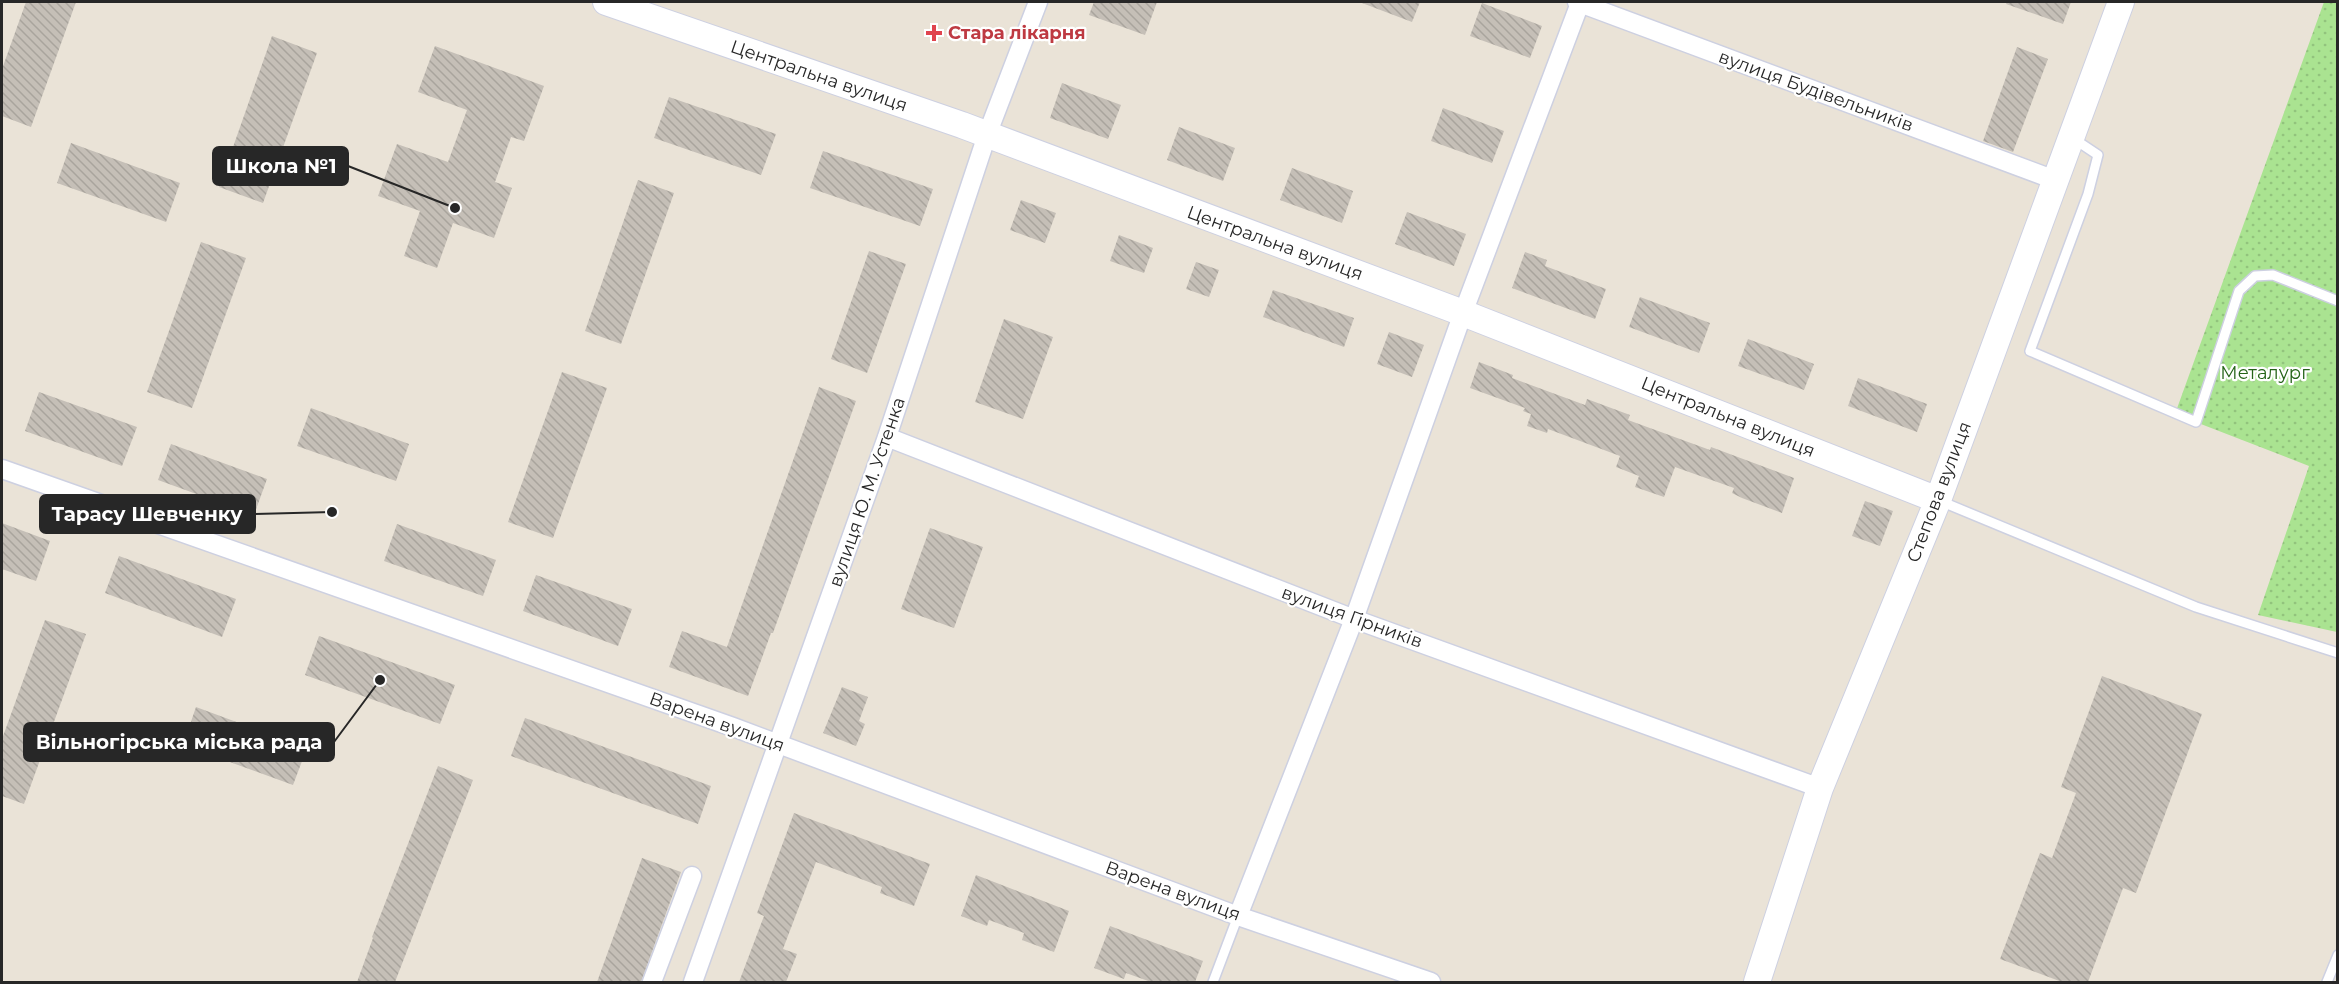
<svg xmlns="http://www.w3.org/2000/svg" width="2339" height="984" viewBox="0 0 2339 984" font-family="Montserrat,sans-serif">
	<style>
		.garden { fill: url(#garden-dots) }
		.building { fill: url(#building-back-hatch) }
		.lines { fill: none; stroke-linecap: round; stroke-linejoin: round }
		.lane-casing { stroke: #cdd0e1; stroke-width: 12 }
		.street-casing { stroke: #cdd0e1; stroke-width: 21 }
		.secondary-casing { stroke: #cdd0e1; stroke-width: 28 }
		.lane { stroke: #fff; stroke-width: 9 }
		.street { stroke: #fff; stroke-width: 18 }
		.secondary { stroke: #fff; stroke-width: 26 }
		.health-dot { fill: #e0444e; stroke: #fff; stroke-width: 2 }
		.labels { text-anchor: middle; stroke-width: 4.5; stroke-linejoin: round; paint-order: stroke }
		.health-label { font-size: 18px; font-weight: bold; fill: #be3a42; stroke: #fff; text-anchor: start }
		.street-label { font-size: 18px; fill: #272727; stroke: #fff }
		.park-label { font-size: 18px; fill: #246317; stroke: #fff }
		.leader { fill: none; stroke: #272727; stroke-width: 2 }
		.callout-dot { fill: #272727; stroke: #fff; stroke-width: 2 }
		.callout { fill: #272727; stroke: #272727; stroke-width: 2 }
		.callout-label { font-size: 20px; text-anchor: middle; font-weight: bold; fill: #fff }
	</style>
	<defs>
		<pattern id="garden-dots" width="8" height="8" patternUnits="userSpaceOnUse" patternTransform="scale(1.5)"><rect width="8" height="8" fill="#aae391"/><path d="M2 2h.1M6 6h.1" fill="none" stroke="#92c37d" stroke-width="1.8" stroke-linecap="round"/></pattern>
		<pattern id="building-back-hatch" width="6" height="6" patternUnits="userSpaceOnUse" patternTransform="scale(1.5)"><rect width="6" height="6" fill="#c5bfb7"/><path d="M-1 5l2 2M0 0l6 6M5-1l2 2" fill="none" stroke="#a9a49d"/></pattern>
	</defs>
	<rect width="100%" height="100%" fill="#eae3d7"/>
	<path class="garden" d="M2324 2H2337V632L2258 615 2309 466 2175 414Z"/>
	<path class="building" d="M26 2H76L31 127 2 116V69Z
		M1094 2H1157L1145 35 1089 15Z
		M1362 2H1420L1412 22 1362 3Z
		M2007 2H2071L2063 24 2006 4Z
		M1482 3 1542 26 1530 58 1470 36Z
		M272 36 317 53 263 203 219 187Z
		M435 46 544 86 524 141 511 137 495 182 512 188 494 238 453 223 437 268 404 256 420 211 378 196 397 144 448 162 467 110 418 92Z
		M2017 47 2048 59 2013 152 1983 141Z
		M1062 83 1121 105 1108 139 1050 118Z
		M669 97 776 134 761 175 654 138Z
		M1443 108 1504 131 1492 163 1431 141Z
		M1179 127 1235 148 1223 181 1167 160Z
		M71 143 180 183 166 222 57 183Z
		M823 151 933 189 920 226 810 188Z
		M1292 168 1353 191 1342 223 1280 200Z
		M638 180 674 193 621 344 585 331Z
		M1021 200 1056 213 1045 243 1010 230Z
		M1407 212 1466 234 1454 266 1395 244Z
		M1119 235 1153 248 1144 273 1110 261Z
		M201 242 246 258 192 408 147 392Z
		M869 251 906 264 867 373 831 359Z
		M1525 252 1547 260 1545 266 1606 289 1595 319 1512 288Z
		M1196 262 1219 270 1209 297 1186 289Z
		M1273 290 1354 318 1344 347 1263 317Z
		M1640 297 1710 323 1699 353 1629 327Z
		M1004 319 1053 337 1023 419 975 402Z
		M1389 332 1424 345 1412 377 1377 364Z
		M1748 339 1814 364 1804 390 1738 366Z
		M1479 362 1513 375 1512 378 1585 405 1587 399 1630 415 1628 420 1710 450 1711 447 1794 478 1782 513 1742 498 1732 493 1734 488 1675 467 1664 497 1635 487 1639 476 1616 467 1620 456 1548 429 1547 433 1527 426 1531 414 1523 411 1525 408 1470 388Z
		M562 372 607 388 553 538 508 522Z
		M1858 378 1927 404 1917 432 1848 406Z
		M819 387 856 401 773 633H771L748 696 669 667 682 631 727 647Z
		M39 392 137 427 122 466 25 431Z
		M311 408 409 444 396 481 297 446Z
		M171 444 267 479 254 515 158 480Z
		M1865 501 1893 511 1880 546 1852 536Z
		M2 523 50 541 36 581 2 569Z
		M397 524 496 560 483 596 384 561Z
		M930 528 983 547 954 628 901 609Z
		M119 556 236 599 222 637 105 593Z
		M536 575 632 609 618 646 523 611Z
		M45 620 86 634 24 804 2 796V739Z
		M319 636 455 685 440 724 305 675Z
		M2102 676 2202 714 2136 893 2123 888 2088 982H2062L2000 959 2040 853 2052 858 2076 793 2061 787Z
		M842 687 868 697 859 721 865 724 856 746 823 733Z
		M196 707 307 748 293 785 183 745Z
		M525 718 711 786 698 824 511 756Z
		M438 766 473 780 395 982H357L373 938 372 937Z
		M794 813 930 864 914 906 880 893 882 887 816 862 783 949 797 954 786 982H739L764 916 757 913Z
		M642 858 681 872 641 982H597Z
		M976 875 1069 911 1054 952 1022 940 1024 933 989 920 987 926 961 916Z
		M1110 926 1203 961 1195 982H1151L1126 973 1124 979 1094 968Z"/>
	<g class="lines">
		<defs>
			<path id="lane" d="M2074 139 2098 155 2088 194 2030 351 2196 422 2239 291 2255 276 2273 275 2338 301
				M1940 501 2196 607 2338 653
				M1213 982 1238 916
				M2327 982 2338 955"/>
			<path id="street" d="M1577 2 2055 180
				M887 437 1354 619 1820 788
				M2 469 733 727 1238 916 1431 982
				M1238 916 1354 619 1463 313 1580 3
				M652 982 692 876
				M693 982 887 437 987 135 1038 2"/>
			<path id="secondary" d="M606 2 962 125 1463 313 1938 500
				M1757 982 1820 788 1938 500 2121 2"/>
		</defs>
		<use href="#lane" class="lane-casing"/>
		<use href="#street" class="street-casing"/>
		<use href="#secondary" class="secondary-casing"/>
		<use href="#lane" class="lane"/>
		<use href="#street" class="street"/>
		<use href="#secondary" class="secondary"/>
	</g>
	<path class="health-dot" d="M931 24h6v6h6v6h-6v6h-6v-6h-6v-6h6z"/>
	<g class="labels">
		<g class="health-label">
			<text x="948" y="39">Стара лікарня</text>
		</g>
		<g class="street-label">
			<text transform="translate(819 76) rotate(19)" y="6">Центральна вулиця</text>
			<text transform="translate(1816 91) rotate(20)" y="6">вулиця Будівельників</text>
			<text transform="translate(1275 243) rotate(20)" y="6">Центральна вулиця</text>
			<text transform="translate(1728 417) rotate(22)" y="6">Центральна вулиця</text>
			<text transform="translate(867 492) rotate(-71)" y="6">вулиця Ю. М. Устенка</text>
			<text transform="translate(1939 492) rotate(-69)" y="6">Степова вулиця</text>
			<text transform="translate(1352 617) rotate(20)" y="6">вулиця Гірників</text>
			<text transform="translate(717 722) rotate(20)" y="6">Варена вулиця</text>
			<text transform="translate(1173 891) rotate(20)" y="6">Варена вулиця</text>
		</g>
		<g class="park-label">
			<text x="2265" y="379">Металург</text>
		</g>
	</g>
	<path class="leader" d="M455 208L348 166M332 512L255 514M380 680L334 742"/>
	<g class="callout-dot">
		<circle cx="455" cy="208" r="6"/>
		<circle cx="332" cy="512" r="6"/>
		<circle cx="380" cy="680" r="6"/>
	</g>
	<g class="callout">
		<rect x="213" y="147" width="135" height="38" rx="6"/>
		<rect x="40" y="495" width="215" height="38" rx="6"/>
		<rect x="24" y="723" width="310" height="38" rx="6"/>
	</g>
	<g class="callout-label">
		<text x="281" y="173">Школа №1</text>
		<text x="147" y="521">Тарасу Шевченку</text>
		<text x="179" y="749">Вільногірська міська рада</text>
	</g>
	<rect width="2339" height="984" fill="none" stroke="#272727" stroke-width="6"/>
</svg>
